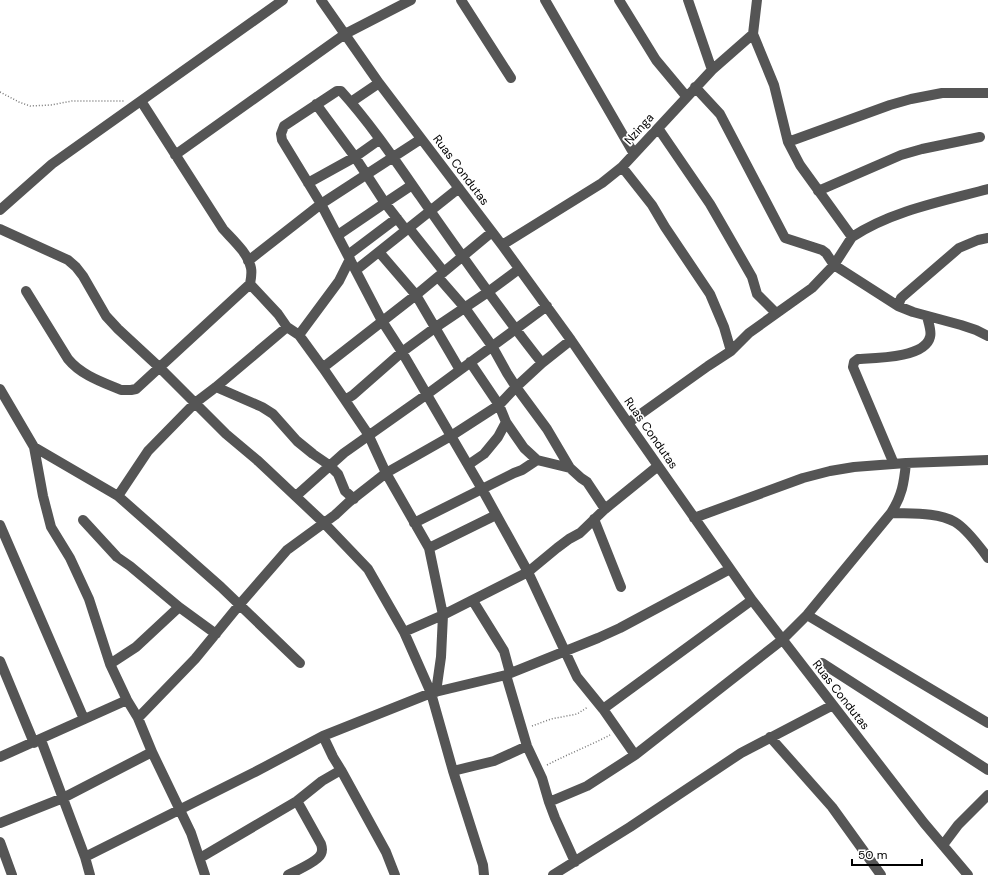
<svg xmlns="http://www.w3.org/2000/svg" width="988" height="875" viewBox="0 0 988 875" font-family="'DM Sans',sans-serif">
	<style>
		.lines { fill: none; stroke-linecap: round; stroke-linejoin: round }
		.path { stroke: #777; stroke-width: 1.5; stroke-dasharray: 1 2; stroke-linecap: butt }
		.minor { stroke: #555; stroke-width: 10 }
		.labels { text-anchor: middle; stroke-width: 3.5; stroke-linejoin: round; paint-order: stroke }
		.street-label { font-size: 12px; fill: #000; stroke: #fff }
	</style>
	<rect width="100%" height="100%" fill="#fff"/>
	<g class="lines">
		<path class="path" d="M0 92 19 102 30 106 51 105 72 101H124
			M532 726 551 719 577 714 588 707
			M547 765C568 754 589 746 610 735"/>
		<path class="minor" d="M321 0 379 83 502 245 571 340 628 423 752 600 924 823 968 875
			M461 0 511 78
			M545 0 634 154
			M619 0 656 60 686 96
			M688 0 712 70
			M695 87 720 114 785 238 822 250 826 253 834 265 898 306 913 312 961 325 976 330 988 336
			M351 102 379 83
			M316 104 355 157 385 203 412 185
			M658 128 710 204 725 230 752 277 757 294 776 313
			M788 142 890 105 911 99 942 93H988
			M175 155 345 34 411 0
			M622 167 652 205 665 227 710 294 724 327 731 351
			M308 183 355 157 379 140
			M818 191 901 155 922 149 980 137
			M0 210 52 164 283 0
			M409 228 444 272
			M0 229 68 260 76 267 83 276 106 316 118 329 159 367 226 434 257 460 324 523 368 569 404 632 431 693 453 771 483 865 484 875
			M338 235 385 203 406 230
			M852 237C891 211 943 201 988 189
			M502 245 602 183 622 167 712 70 753 34 757 0
			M379 252 416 295 460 370
			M348 255 397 218
			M248 261 321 204 421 139
			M356 270 459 188
			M438 277 465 308 492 346 507 373 516 387 499 405 506 422 498 437 484 454 468 465
			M26 291 68 359C81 375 102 382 121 390H131L136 389 250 284
			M898 306 901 298 959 248 978 240 988 238
			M287 327 299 335 323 368 325 366 416 295 492 232
			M299 335 339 281 350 259
			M571 340 542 363 516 387 547 429 570 468 581 478 587 482 605 509
			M542 363C499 309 459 252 420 196 395 160 370 123 341 91H337L284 126 281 134 282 140 321 204 382 321 402 352 482 489 528 572 577 677 603 709 635 755 782 640 807 615 891 513C902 496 904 483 906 463
			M323 368 345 400
			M216 387 262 407 273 414 297 441 313 454 329 465 338 474 345 491 354 499
			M0 389 34 447 43 496 51 527 70 558 89 599 110 664 127 700 138 718 152 752 191 833 205 875
			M506 422 524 448 537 460 570 468
			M628 423 708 366 731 351 749 333 812 288 834 265 852 237 800 165 788 142 774 85 753 34
			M34 447 118 496 221 587 300 663
			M894 464 853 367 854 362 858 359C876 358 925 358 930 337 932 331 928 322 927 316
			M118 496 148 451 195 403 216 387 287 327 278 314 250 284C251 279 252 273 251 268 248 253 233 240 223 229L141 101
			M296 496 344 453 426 395 547 306
			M891 513C911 514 937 512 955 522 967 529 980 547 988 558
			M694 518 803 478 830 471 854 467 906 463 988 460
			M594 519 621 587
			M83 520 117 557 130 566 179 607 216 634
			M414 523 514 473 522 470 537 460
			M0 525 84 719
			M429 548 496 515
			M473 601 504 651 510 673
			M807 615 988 723
			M404 632 443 615 429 548 386 473 368 434 345 400 353 395 402 352 436 327 488 292 519 269
			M0 661 34 743
			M822 663 988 770
			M110 664 136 647 179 607
			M506 675 527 746 542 778 549 802 555 818 575 862
			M436 692 441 657 443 615 528 572 557 548 569 539 580 533 605 509 658 466
			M603 709 752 600
			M138 718 195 659 240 604 287 550 335 515 349 502 386 473 451 436 499 405 470 362
			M770 737 832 807 881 875
			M41 740 85 857
			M0 757 127 700
			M341 770 386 852 395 875
			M453 771 494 761 527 746
			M549 802 587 786 635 755
			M0 823 63 798 152 752
			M0 842 12 875
			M943 845 958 825 988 795
			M200 858 297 801 322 781 341 770 333 757 323 736
			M90 875 85 857 255 772 323 736 431 693 506 675 598 638 620 628 730 569
			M288 875C296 871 318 861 321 854 323 850 322 847 321 844L297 801
			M553 875 630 827 741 753 833 705"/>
	</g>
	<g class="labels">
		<g class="street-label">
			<text transform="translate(639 129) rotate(-48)" y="4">Nzinga</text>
			<text transform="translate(461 170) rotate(53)" y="4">Ruas Condutas</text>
			<text transform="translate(651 433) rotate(55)" y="4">Ruas Condutas</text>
			<text transform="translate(841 695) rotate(52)" y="4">Ruas Condutas</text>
		</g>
	</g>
	<path d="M852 859v6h70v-6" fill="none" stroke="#000000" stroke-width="2"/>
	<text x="858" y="859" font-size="12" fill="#000000" stroke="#ffffff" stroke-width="3" paint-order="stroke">50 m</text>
</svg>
